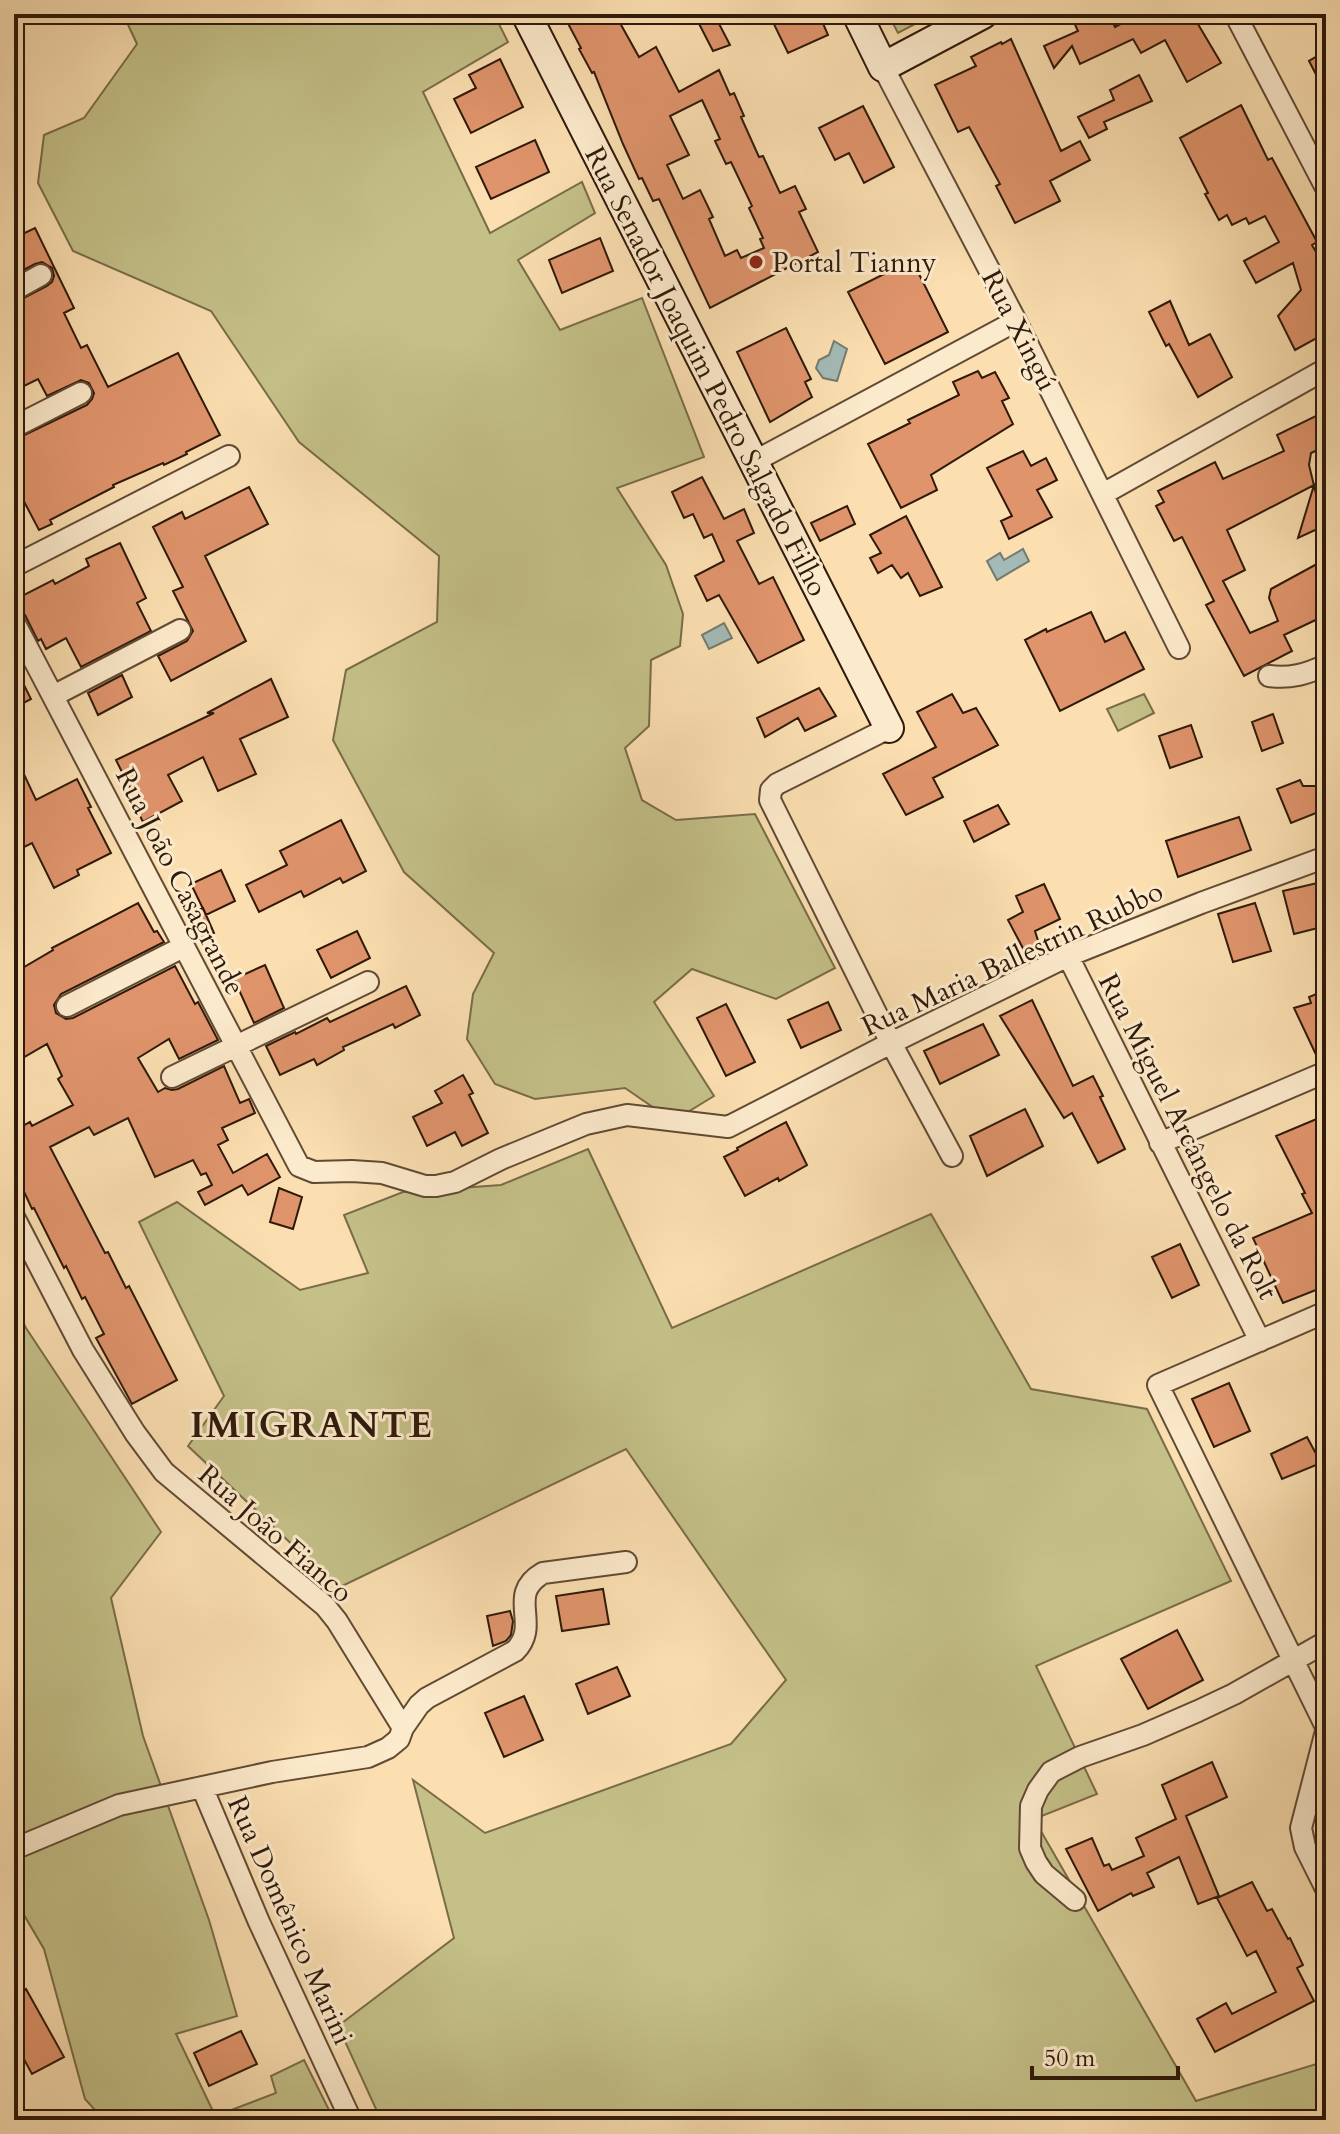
<svg xmlns="http://www.w3.org/2000/svg" width="1340" height="2134" viewBox="0 0 1340 2134" font-family="Cardo,serif">
	<style>
		.green { fill: #c4c088; stroke: #796c49; stroke-width: 2 }
		.water { fill: #a3bab6; stroke: #747a71; stroke-width: 2 }
		.building { fill: #e0946c; stroke: #2e190a; stroke-width: 2; fill-rule: evenodd }
		.lines { fill: none; stroke-linecap: round; stroke-linejoin: round }
		.street-casing { stroke: #614a34; stroke-width: 24 }
		.secondary-casing { stroke: #2e190a; stroke-width: 32 }
		.street { stroke: #fceacc; stroke-width: 20 }
		.secondary { stroke: #fceacc; stroke-width: 28 }
		.poi-dot { fill: #8f2418; stroke: #fceacc; stroke-width: 3 }
		.labels { text-anchor: middle; stroke-width: 6; stroke-linejoin: round; paint-order: stroke }
		.poi-label { font-size: 28px; fill: #2e190a; stroke: #fceacc; text-anchor: start }
		.street-label { font-size: 28px; fill: #2e190a; stroke: #fceacc }
		.district-label { font-size: 36px; font-weight: bold; letter-spacing: 2px; fill: #2e190a; stroke: #fceacc }
	</style>
	<rect width="100%" height="100%" fill="#fbdfb1"/>
	<filter id="stains"><feTurbulence type="fractalNoise" baseFrequency=".0025" numOctaves="4"/><feColorMatrix values="0 0 0 0 .2 0 0 0 0 .09 0 0 0 0 .02 0 0 0 .5 -.17"/></filter>
	<radialGradient id="worn" r=".72"><stop offset=".6" stop-color="#630" stop-opacity="0"/><stop offset="1" stop-color="#630" stop-opacity=".3"/></radialGradient>
	<path class="green" d="M123 14H494L508 42 423 92 490 233 582 182 595 213 518 260 560 330 642 298 704 457 617 488 666 565 683 614 680 646 651 660 649 726 625 748 642 800 676 820 755 814 835 968 776 999 692 969 654 1002 714 1096 673 1121 625 1088 535 1099 495 1084 467 1039 473 994 494 953 404 872 333 740 346 670 437 622 439 556 299 442 211 311 73 251 38 183 44 135 84 118 137 44Z
		M888 14H934L898 33Z
		M1144 694 1154 713 1118 731 1107 709Z
		M588 1149 672 1328 931 1214 1031 1389 1147 1409 1231 1581 1036 1666 1097 1794 1034 1819 1196 2101 1326 2061V2120H381L338 2026 454 1938 413 1780 485 1833 731 1744 786 1680 626 1449 338 1588 188 1446 224 1396 139 1222 177 1202 300 1290 368 1273 344 1215 403 1192 501 1185Z
		M14 1305 26 1328 161 1532 111 1598 143 1736 209 1920 237 2016 176 2034 212 2109 199 2120H104L85 2099 44 1949 14 1898Z
		M304 2060 334 2120H205L276 2093 271 2076Z"/>
	<path class="water" d="M834 341 847 349 837 381 823 378 816 368 819 360 829 355Z
		M1023 549 1029 561 997 580 987 561 1000 553 1004 560Z
		M724 623 732 638 709 649 702 635Z"/>
	<path class="building" d="M563 14H615L639 57 656 47 679 92 719 70 730 95 734 93 744 116 741 117 759 157 763 156 780 193 795 186 806 209 799 212 818 252 710 308 659 199 653 201 642 178 639 179 623 144 594 72 592 73 579 49 581 48ZM702 100 720 139 715 141 726 164 731 162 752 206 749 208 763 238 760 239 764 248 741 258 737 250 725 256 709 219 713 217 700 190 683 199 667 165 689 155 670 116Z
		M694 14H714L730 45 713 51Z
		M769 14H819L828 35 788 53Z
		M1070 14H1109L1115 27 1139 14H1192L1221 63 1187 82 1165 40 1141 53 1133 39 1080 64 1072 46 1054 68 1044 46 1078 31Z
		M1011 39 1061 151 1080 141 1090 160 1050 181 1060 201 1015 223 996 186 1000 184 969 127 958 132 935 85 976 66 971 57 1001 42 1002 44Z
		M1326 51V94L1309 61Z
		M500 59 523 107 471 133 454 99 476 88 469 75Z
		M1139 75 1152 101 1104 122 1107 129 1089 138 1078 117 1114 100 1110 90Z
		M1241 105 1268 160 1272 158 1317 242 1312 245 1326 269V333L1295 350 1278 316 1301 290 1293 263 1256 283 1244 261 1279 242 1265 216 1249 224 1246 218 1232 225 1227 215 1219 220 1205 194 1208 193 1180 138Z
		M863 106 894 167 864 183 849 153 835 160 819 128Z
		M535 140 549 172 491 199 476 167Z
		M35 228 74 308 64 313 81 348 87 345 108 387 178 353 220 435 186 452 187 454 164 465 163 463 113 485 114 487 50 520 52 524 39 530 18 490 14 492V440L87 405 92 399 94 393 89 383 81 380 47 396 38 379 14 391V303L47 286 52 282 54 276 52 268 42 262 35 264 14 275V238Z
		M600 238 613 271 562 293 549 260Z
		M912 260 948 332 885 364 848 292Z
		M1170 301 1189 345 1210 334 1232 377 1198 397 1169 344 1166 346 1149 312Z
		M786 328 811 379 805 382 812 397 770 422 737 352Z
		M978 371 982 378 995 372 1009 398 1002 401 1013 424 931 475 937 490 901 508 868 444 910 423 908 420 959 395 953 382Z
		M1326 411V430L1321 433 1326 446 1311 453 1309 465 1319 506 1326 503V525L1298 538 1314 485 1227 530 1245 570 1223 581 1250 633 1278 621 1269 598 1271 589 1326 559V615L1284 635 1292 651 1244 676 1206 605 1214 601 1182 537 1174 541 1156 506 1164 502 1158 491 1215 462 1223 479 1284 451 1277 435Z
		M1023 451 1031 466 1046 458 1057 480 1037 490 1052 517 1009 539 1001 521 1012 516 987 468Z
		M702 477 724 519 744 509 754 533 737 541 759 584 773 577 804 640 758 663 719 595 707 601 695 576 724 561 712 534 704 538 693 514 684 518 672 492Z
		M249 487 268 524 205 556 246 641 171 681 158 656 187 641 193 631 173 591 183 587 153 527 182 512 185 519Z
		M847 506 855 524 820 541 811 523Z
		M906 516 942 587 920 596 908 573 901 578 892 565 878 573 870 558 881 553 870 535Z
		M120 543 146 598 137 603 151 631 81 667 66 638 46 649 41 639 38 641 25 615 20 611 14 609V600L53 580 55 584 89 566 86 559Z
		M1091 612 1105 642 1125 632 1144 669 1060 711 1025 640 1046 629 1047 632Z
		M14 665 31 699 14 708Z
		M122 675 132 697 98 715 88 693Z
		M271 679 288 717 240 739 256 774 218 791 203 757 168 775 182 801 143 822 129 794 132 792 116 760 214 713H207Z
		M819 688 836 716 805 731 798 718 765 737 757 718Z
		M952 694 963 713 976 708 998 745 933 778 943 797 906 815 883 774 936 747 917 712Z
		M1273 714 1283 743 1262 751 1252 722Z
		M1191 725 1202 757 1170 768 1159 736Z
		M14 753 36 800 77 779 91 807 88 808 111 853 77 870 79 875 54 888 32 843 14 852Z
		M1300 780 1303 786H1326V809L1291 823 1277 789Z
		M998 805 1009 824 974 842 964 821Z
		M1239 817 1251 850 1178 877 1166 841Z
		M341 820 366 871 343 883 340 878 304 897 301 891 259 912 246 885 287 865 280 851Z
		M221 870 235 901 206 915 191 884Z
		M1326 881V926L1294 934 1283 891Z
		M1044 884 1060 919 1035 931 1039 944 1025 952 1008 920 1023 912 1016 896Z
		M138 903 154 932 157 931 164 942 61 994 54 1005 56 1013 66 1019 73 1018 175 966 195 1004 198 1002 218 1040 179 1059 169 1039 138 1058 158 1092 165 1088 172 1090 178 1089 224 1066 240 1103 249 1099 255 1113 222 1128 228 1140 218 1145 233 1173 267 1154 280 1177 248 1195 242 1185 205 1205 198 1192 212 1185 206 1173 201 1175 193 1160 155 1177 128 1118 94 1135 89 1127 50 1147 105 1253 108 1252 126 1288 129 1286 177 1380 132 1404 96 1338 104 1334 85 1297 82 1299 66 1266 64 1268 34 1208 32 1209 14 1170V1131L30 1122 32 1126 73 1105 58 1079 62 1076 47 1044 14 1063V973L53 950 52 948Z
		M1255 903 1271 951 1233 962 1218 914Z
		M203 908 214 933 198 940 187 915Z
		M357 931 370 958 331 978 317 950Z
		M265 965 284 1008 254 1023 234 979Z
		M406 986 420 1015 395 1028 393 1024 343 1047 344 1050 317 1065 314 1059 280 1075 266 1046 295 1032 296 1034 327 1018 330 1022Z
		M1326 990V1059L1319 1061 1294 1008 1311 1003 1309 997Z
		M1032 1000 1073 1086 1093 1076 1103 1096 1100 1097 1125 1149 1098 1163 1072 1113 1064 1118 1000 1016Z
		M828 1002 841 1030 801 1048 788 1020Z
		M726 1004 755 1062 726 1076 697 1018Z
		M983 1024 999 1055 940 1084 924 1051Z
		M463 1075 473 1093 469 1095 488 1133 462 1146 455 1132 427 1146 413 1117 442 1103 435 1091Z
		M1025 1109 1043 1146 987 1176 970 1136Z
		M1326 1115V1286L1283 1303 1253 1238 1312 1213 1302 1194 1305 1193 1276 1136Z
		M786 1122 807 1165 779 1181 778 1178 745 1196 724 1157 738 1150 737 1148Z
		M279 1188 302 1197 293 1229 270 1222Z
		M1180 1244 1199 1285 1172 1298 1152 1257Z
		M1229 1383 1250 1431 1214 1447 1192 1399Z
		M1307 1437 1321 1463 1282 1479 1271 1454Z
		M603 1589 609 1624 562 1631 556 1596Z
		M510 1611 513 1621 511 1635 506 1641 493 1646 487 1616Z
		M1177 1630 1203 1680 1148 1709 1121 1659Z
		M617 1667 630 1696 588 1714 576 1684Z
		M524 1696 543 1740 504 1757 485 1713Z
		M1212 1762 1227 1797 1186 1816 1219 1896 1198 1904 1179 1857 1147 1873 1154 1887 1133 1896 1131 1893 1098 1911 1066 1849 1092 1838 1104 1866 1109 1864 1112 1870 1144 1856 1136 1838 1176 1819 1162 1785Z
		M1252 1882 1267 1911 1272 1909 1288 1939 1290 1938 1303 1965 1297 1968 1314 2001 1215 2052 1197 2019 1226 2003 1232 2014 1276 1992 1256 1951 1247 1956 1217 1898Z
		M26 1989 64 2057 32 2074 14 2041V1996Z
		M241 2031 257 2064 209 2086 194 2053Z"/>
	<g class="lines">
		<defs>
			<path id="street" d="M1235 14 1326 188
				M883 67 1016 321 1179 648
				M14 290 41 275
				M14 427 81 393
				M755 461 1016 321
				M1103 494 1326 369
				M14 566 229 456
				M14 622 299 1166 314 1172 352 1171 382 1173 425 1186H436L455 1182 501 1159 586 1124 627 1115 728 1127 891 1043 1068 956 1201 903 1326 857
				M1269 676C1290 679 1307 674 1326 665
				M53 696 180 630
				M889 728 777 784 771 790 770 800 891 1043 952 1156
				M1068 956 1260 1341
				M67 1006 183 947
				M172 1077 368 982
				M1160 1143 1326 1072
				M14 1217 83 1350 135 1433 164 1472 325 1606 337 1621 403 1728
				M1326 1312 1158 1385 1326 1727
				M1326 1731 1301 1828 1305 1847 1326 1889
				M202 1787 259 1922 351 2120
				M14 1849 119 1805 272 1772 368 1757 388 1748 399 1739 403 1728 419 1705 427 1698 515 1651C542 1624 505 1595 543 1573L626 1562
				M1075 1900 1044 1874 1036 1862 1030 1848 1031 1806 1038 1790 1051 1772 1080 1757 1143 1735 1198 1711 1234 1694 1326 1642"/>
			<path id="secondary" d="M526 14 889 728
				M857 14 883 67 983 14"/>
		</defs>
		<use href="#street" class="street-casing"/>
		<use href="#secondary" class="secondary-casing"/>
		<use href="#street" class="street"/>
		<use href="#secondary" class="secondary"/>
	</g>
	<circle class="poi-dot" cx="756" cy="262" r="8"/>
	<g class="labels">
		<g class="poi-label">
			<text x="772" y="272">Portal Tianny</text>
		</g>
		<g class="street-label">
			<text transform="translate(1020 330) rotate(63)" y="10">Rua Xingú</text>
			<text transform="translate(707 371) rotate(63)" y="10">Rua Senador Joaquim Pedro Salgado Filho</text>
			<text transform="translate(181 881) rotate(63)" y="10">Rua João Casagrande</text>
			<text transform="translate(1012 958) rotate(-25)" y="10">Rua Maria Ballestrin Rubbo</text>
			<text transform="translate(1189 1136) rotate(63)" y="10">Rua Miguel Arcângelo da Rolt</text>
			<text transform="translate(276 1533) rotate(41)" y="10">Rua João Fianco</text>
			<text transform="translate(291 1920) rotate(66)" y="10">Rua Domênico Marini</text>
		</g>
		<g class="district-label">
			<text x="312" y="1437">IMIGRANTE</text>
		</g>
	</g>
	<rect width="1340" height="2134" fill="none" stroke="#fbdfb1" stroke-width="48"/>
	<rect x="16" y="16" width="1308" height="2102" fill="none" stroke="#2e190a" stroke-width="4"/>
	<rect x="24" y="24" width="1292" height="2086" fill="none" stroke="#2e190a" stroke-width="2"/>
	<path d="M1032 2066v12h146v-12" fill="none" stroke="#2e190a" stroke-width="4"/>
	<text x="1044" y="2066" font-size="24" fill="#2e190a" stroke="#fceacc" stroke-width="6" paint-order="stroke">50 m</text>
	<rect width="100%" height="100%" filter="url(#stains)"/>
	<rect width="100%" height="100%" fill="url(#worn)"/>
</svg>
